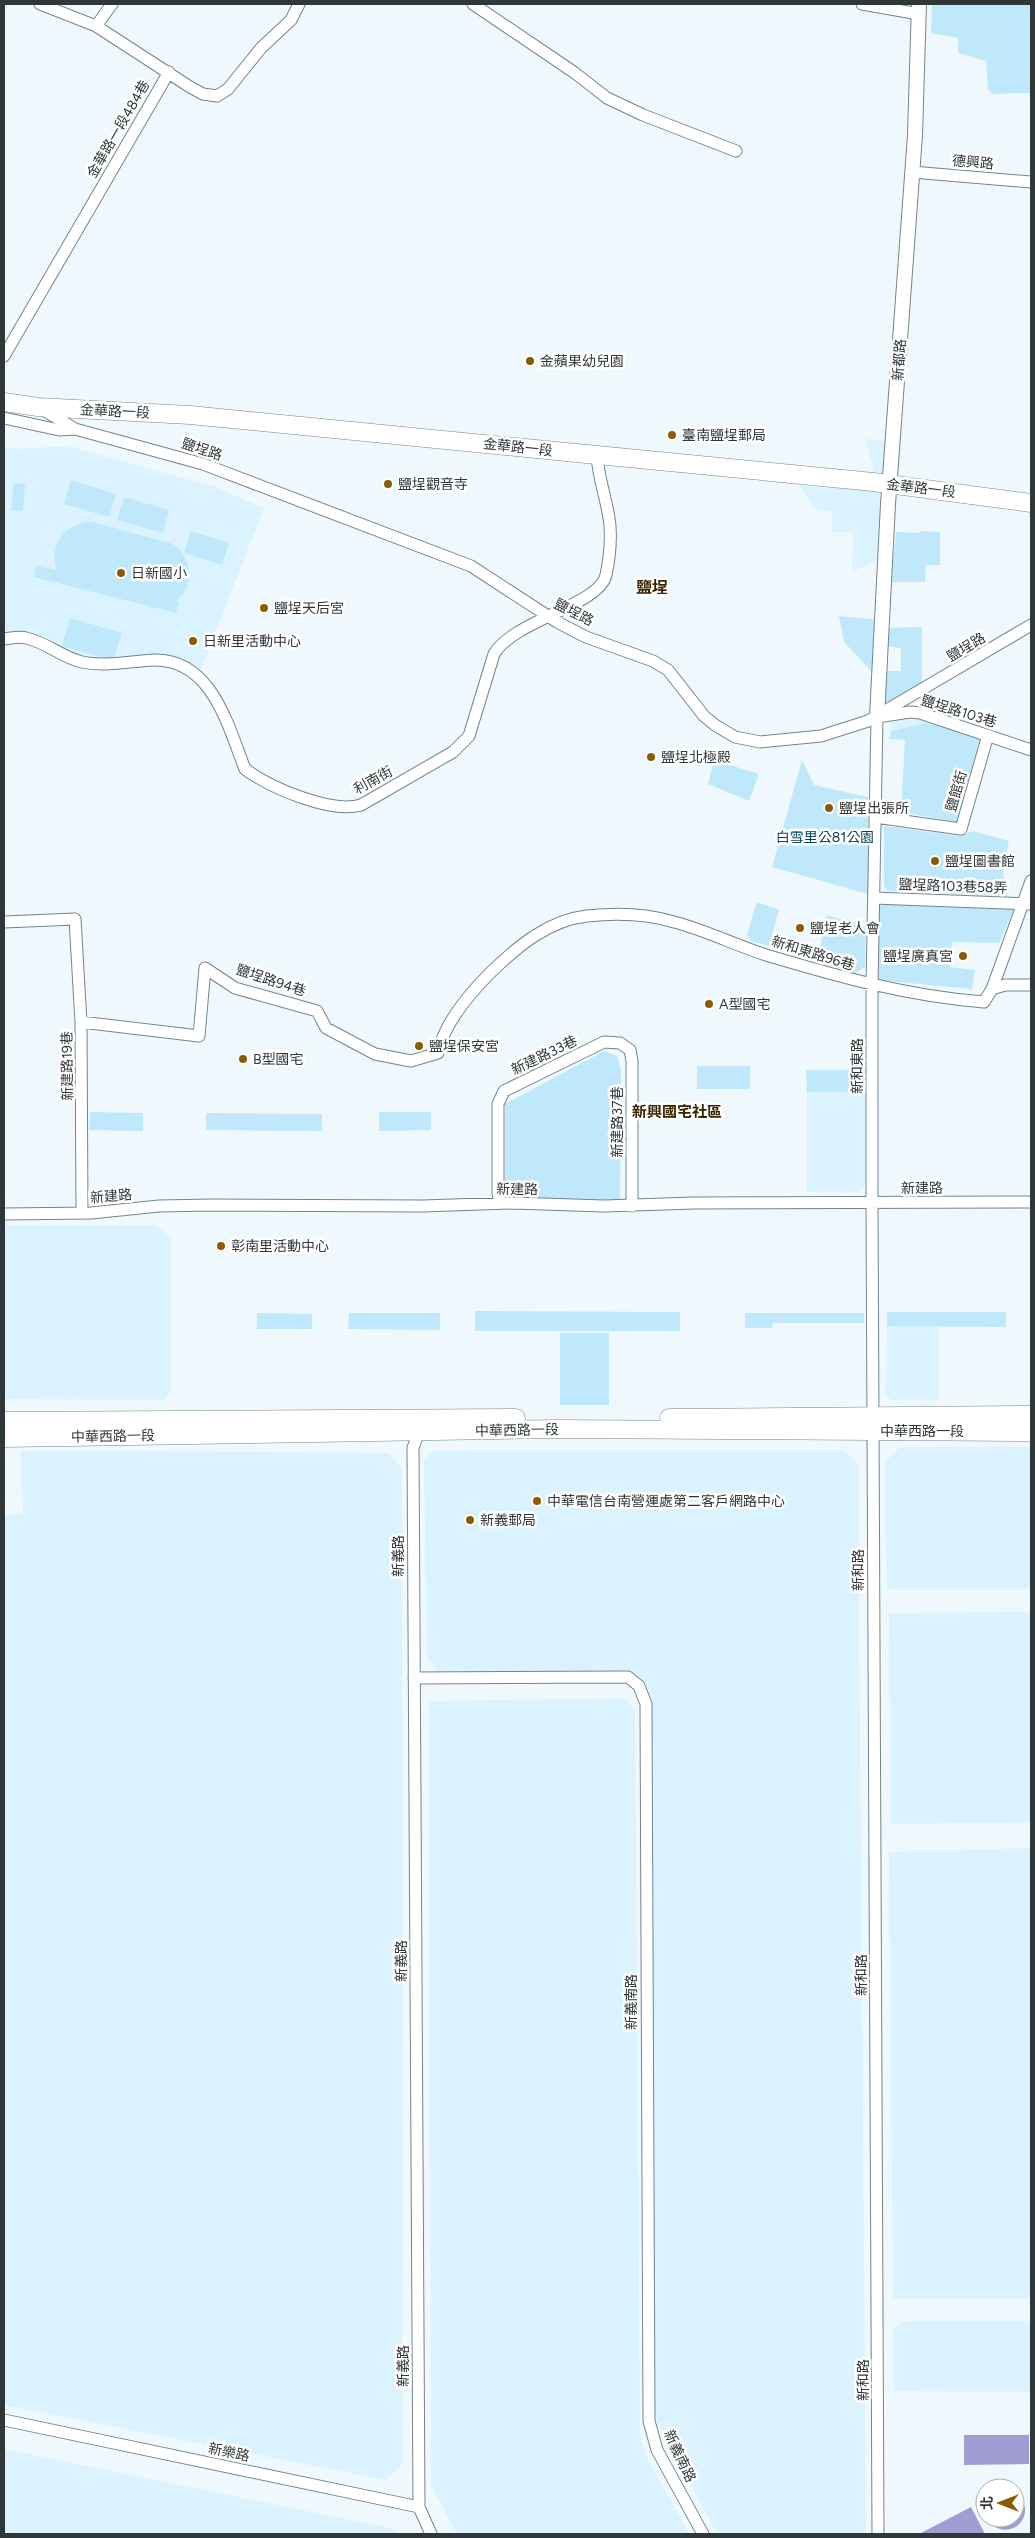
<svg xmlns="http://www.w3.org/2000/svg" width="1035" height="2538" viewBox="0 0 1035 2538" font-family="Figtree,'Noto Sans TC',sans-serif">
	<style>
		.built { fill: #daf3ff }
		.green { fill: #bfe8fa }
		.water { fill: #a19dd4 }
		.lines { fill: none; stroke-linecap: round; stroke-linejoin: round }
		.minor-casing { stroke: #75848b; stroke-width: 13 }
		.tertiary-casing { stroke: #75848b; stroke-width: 16 }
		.primary-casing { stroke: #75848b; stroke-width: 19 }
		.minor { stroke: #fff; stroke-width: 11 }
		.tertiary { stroke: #fff; stroke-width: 14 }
		.primary { stroke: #fff; stroke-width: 18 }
		.poi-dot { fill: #8b5b01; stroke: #fff; stroke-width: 2 }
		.labels { text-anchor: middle; stroke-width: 5; stroke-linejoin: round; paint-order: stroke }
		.street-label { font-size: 14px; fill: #303739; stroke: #fff }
		.poi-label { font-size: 14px; fill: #303739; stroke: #fff; text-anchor: start }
		.park-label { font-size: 14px; fill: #074559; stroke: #fff }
		.neighbourhood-label { font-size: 15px; font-weight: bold; fill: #3a2400; stroke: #fff }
		.quarter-label { font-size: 16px; font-weight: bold; fill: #3a2400; stroke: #fff }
	</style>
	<rect width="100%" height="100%" fill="#eff9fd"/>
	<path class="built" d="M865 439 887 440 884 478 876 477Z
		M67 446 213 486 264 508 201 669 165 656 88 661 34 639 4 640V447L15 449Z
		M799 486 883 491 880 559 852 572 853 532H832V511L817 510Z
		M911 714 924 718 926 723 891 731V718Z
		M807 1092H865V1184L858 1192H807Z
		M4 1225H156L171 1239V1391L165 1400 4 1399Z
		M887 1326H938V1400H891L886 1395Z
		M900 1447H1031V1589H887L885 1462Z
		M21 1450 389 1453 402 1468V2465L386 2480 4 2405V1514H23Z
		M844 1450 858 1464 866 2534H717L655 2418 651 1703 646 1686 635 1674 438 1672 427 1657 424 1460 434 1451Z
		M1031 1612V1822L891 1824 889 1613Z
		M624 1698 635 1710 640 2431 645 2454 689 2534H457L431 2485 429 1701Z
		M1031 1848V2298H893L889 1852Z
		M902 2321H1031V2392L894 2391 893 2331Z
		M4 2449 390 2528 398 2534H4Z"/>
	<path class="green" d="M932 4H1031V93L993 94 988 89 986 61 958 53V38L931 33Z
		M71 480 116 494 109 517 64 504Z
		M14 483 25 484 23 511 11 510Z
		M124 497 169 510 163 533 117 520Z
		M85 522H93L173 544C192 556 196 588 175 601L179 602 176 613 34 577 36 566 57 570C49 547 61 528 85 522Z
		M191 531 229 543 222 565 184 553Z
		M920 531 940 532V565H926L925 582H891L896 532 920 533Z
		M839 616 880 620 876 676 844 642Z
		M70 618 122 633 113 660 62 646Z
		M922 627V685L884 704 887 671H901V648L886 646 887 628Z
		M926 723 985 736 957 822 901 812 905 740 889 739 891 731Z
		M714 760 759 774 749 801 708 784Z
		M802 760 814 785 868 797V894L772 867Z
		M884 826 961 836 973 831 1009 841 1003 873 1007 896 888 891 884 886Z
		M877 900 1015 907 999 943 952 942 950 967 975 970 972 989 877 980Z
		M757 902 779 910 769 946 751 941 747 934Z
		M827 915 866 927 865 967 855 973 817 962Z
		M604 1051 617 1056 621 1069 620 1203 505 1201V1104Z
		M697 1066H750V1089H697Z
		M806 1070H865V1092H807Z
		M90 1112 143 1113V1131L89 1130Z
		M379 1112H431V1130L379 1131Z
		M206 1113 322 1114V1131L206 1130Z
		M475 1311 680 1312V1331H475Z
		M887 1312H1006V1327L887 1326Z
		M257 1313 312 1314V1329H257Z
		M349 1313H440V1330L348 1329Z
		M745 1313H864V1323H773L772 1328H745Z
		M560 1333H609V1405H560Z"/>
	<path class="water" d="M964 2435H1029V2464L964 2465Z
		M1015 2495 1025 2507C1027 2531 997 2538 987 2518H1015Z
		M971 2507 985 2534H919Z"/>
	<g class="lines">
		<defs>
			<path id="minor" d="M40 4 96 26 190 87 203 94 217 96 228 89 261 48 291 20 299 4
				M473 4 575 73 607 98 643 115 736 151
				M862 4 919 14
				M96 26 112 4
				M912 172 1031 182
				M4 356 169 72
				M42 409 75 429 203 464 471 566 557 622 586 637 653 661 668 670 704 716 715 725 735 737 760 742 821 736 868 721 1031 625
				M4 418 59 430 75 429
				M4 639C11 638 20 636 26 638 46 642 63 658 82 662 105 667 131 661 154 660 212 659 228 726 245 769 269 787 331 814 361 805L453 752 469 736 494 654C514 620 600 605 606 575 609 561 611 540 610 526 608 502 598 479 597 455
				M875 817 961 829 988 735
				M874 898 1030 904
				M4 922 75 919 81 1022 82 1213
				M992 989 1005 985H1031
				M81 1022 199 1036 205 968 235 988 317 1011 326 1028 375 1054 411 1061 438 1053C444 1023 470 993 491 972 518 946 549 920 587 916 615 913 647 914 674 922 705 930 735 945 766 955 840 977 907 996 984 1002L992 989 1031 881
				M500 1203 498 1193V1104L504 1091 604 1042 620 1043 630 1050 632 1061V1206
				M4 1214 91 1213 159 1206 212 1205 423 1206 513 1203 604 1206 693 1203 1031 1202
				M414 1678 628 1677 639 1686 646 1704 649 2421 657 2450 703 2534
				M4 2420 419 2507 431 2534
				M419 2507 413 1448 421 1426
				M878 2534 872 1203V986L877 717 910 712 920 713 1031 750"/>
			<path id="tertiary" d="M877 717 888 504 915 135 919 4"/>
			<path id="primary" d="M4 402 38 407 190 415 587 454 873 482 1031 503
				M669 1418 1031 1415
				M4 1421 516 1418
				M4 1438 557 1429 1031 1432"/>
		</defs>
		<use href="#minor" class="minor-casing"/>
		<use href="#tertiary" class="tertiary-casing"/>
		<use href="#primary" class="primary-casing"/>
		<use href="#minor" class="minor"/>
		<use href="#tertiary" class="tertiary"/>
		<use href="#primary" class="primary"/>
	</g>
	<g class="poi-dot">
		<circle cx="530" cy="361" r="5"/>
		<circle cx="672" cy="435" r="5"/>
		<circle cx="388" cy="484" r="5"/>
		<circle cx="121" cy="573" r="5"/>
		<circle cx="264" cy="608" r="5"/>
		<circle cx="193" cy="641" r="5"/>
		<circle cx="651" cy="757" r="5"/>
		<circle cx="829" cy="808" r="5"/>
		<circle cx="935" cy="861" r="5"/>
		<circle cx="800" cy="928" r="5"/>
		<circle cx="963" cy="956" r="5"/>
		<circle cx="709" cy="1004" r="5"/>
		<circle cx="419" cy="1046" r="5"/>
		<circle cx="243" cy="1059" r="5"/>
		<circle cx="221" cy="1246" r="5"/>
		<circle cx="537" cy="1501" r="5"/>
		<circle cx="470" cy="1520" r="5"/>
	</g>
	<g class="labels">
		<g class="street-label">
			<text transform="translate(118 129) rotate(-60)" y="5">金華路一段484巷</text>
			<text transform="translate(973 162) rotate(5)" y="5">德興路</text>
			<text transform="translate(899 360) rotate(-86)" y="5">新都路</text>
			<text transform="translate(115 411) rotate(3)" y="5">金華路一段</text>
			<text transform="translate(518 447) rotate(6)" y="5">金華路一段</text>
			<text transform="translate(202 449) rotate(18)" y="5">鹽埕路</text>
			<text transform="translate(921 488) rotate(7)" y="5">金華路一段</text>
			<text transform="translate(574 612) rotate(27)" y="5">鹽埕路</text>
			<text transform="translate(966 647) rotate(-31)" y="5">鹽埕路</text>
			<text transform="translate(959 711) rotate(17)" y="5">鹽埕路103巷</text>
			<text transform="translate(373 780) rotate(-29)" y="5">利南街</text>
			<text transform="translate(956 791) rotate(-74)" y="5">鹽館街</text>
			<text transform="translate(953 886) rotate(2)" y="5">鹽埕路103巷58弄</text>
			<text transform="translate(813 953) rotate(17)" y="5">新和東路96巷</text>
			<text transform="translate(271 980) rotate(18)" y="5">鹽埕路94巷</text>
			<text transform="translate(544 1055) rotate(-26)" y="5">新建路33巷</text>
			<text transform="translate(67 1066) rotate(-91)" y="5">新建路19巷</text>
			<text transform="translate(857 1066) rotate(-90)" y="5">新和東路</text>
			<text transform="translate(617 1122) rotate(-90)" y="5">新建路37巷</text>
			<text transform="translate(922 1188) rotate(-1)" y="5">新建路</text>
			<text transform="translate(517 1189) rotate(1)" y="5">新建路</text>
			<text transform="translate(111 1196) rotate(-5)" y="5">新建路</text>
			<text transform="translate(517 1430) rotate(-1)" y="5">中華西路一段</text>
			<text x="922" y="1436">中華西路一段</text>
			<text transform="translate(113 1436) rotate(-1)" y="5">中華西路一段</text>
			<text transform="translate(398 1556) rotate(-90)" y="5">新義路</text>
			<text transform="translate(858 1570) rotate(-90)" y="5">新和路</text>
			<text transform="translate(401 1961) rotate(-90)" y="5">新義路</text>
			<text transform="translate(861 1975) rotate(-90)" y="5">新和路</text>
			<text transform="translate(631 2002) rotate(-90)" y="5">新義南路</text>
			<text transform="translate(403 2366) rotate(-90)" y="5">新義路</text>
			<text transform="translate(863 2380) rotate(-90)" y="5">新和路</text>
			<text transform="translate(229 2452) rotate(12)" y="5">新樂路</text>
			<text transform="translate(680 2456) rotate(65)" y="5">新義南路</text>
		</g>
		<g class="poi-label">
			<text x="540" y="366">金蘋果幼兒園</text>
			<text x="682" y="440">臺南鹽埕郵局</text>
			<text x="398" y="489">鹽埕觀音寺</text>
			<text x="131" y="578">日新國小</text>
			<text x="274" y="613">鹽埕天后宮</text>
			<text x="203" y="646">日新里活動中心</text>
			<text x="661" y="762">鹽埕北極殿</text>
			<text x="839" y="813">鹽埕出張所</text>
			<text x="945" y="866">鹽埕圖書館</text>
			<text x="810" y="933">鹽埕老人會</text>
			<text x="953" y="961" text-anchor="end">鹽埕廣真宮</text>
			<text x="719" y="1009">A型國宅</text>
			<text x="429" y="1051">鹽埕保安宮</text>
			<text x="253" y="1064">B型國宅</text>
			<text x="231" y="1251">彰南里活動中心</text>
			<text x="547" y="1506">中華電信台南營運處第二客戶網路中心</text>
			<text x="480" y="1525">新義郵局</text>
		</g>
		<g class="park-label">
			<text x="825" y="842">白雪里公81公園</text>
		</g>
		<g class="neighbourhood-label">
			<text x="677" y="1117">新興國宅社區</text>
		</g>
		<g class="quarter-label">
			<text x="652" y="593">鹽埕</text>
		</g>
	</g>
	<rect width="1035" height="2538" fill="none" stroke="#303739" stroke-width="10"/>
	<g transform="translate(1000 2503) rotate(270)"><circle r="24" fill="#ffffff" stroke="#acafb0"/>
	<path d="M0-4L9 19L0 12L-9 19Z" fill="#8b5b01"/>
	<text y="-8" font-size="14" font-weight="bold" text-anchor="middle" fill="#303739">北</text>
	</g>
</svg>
